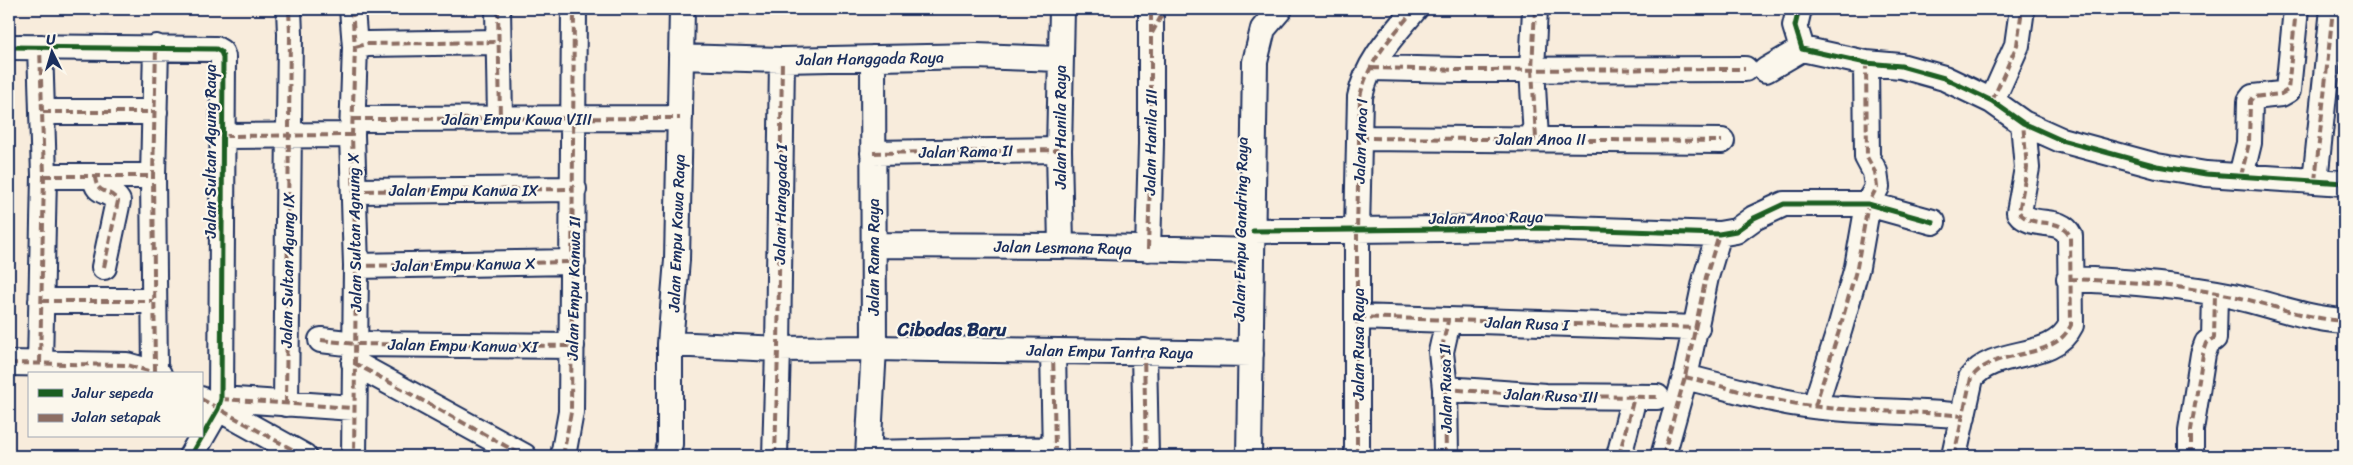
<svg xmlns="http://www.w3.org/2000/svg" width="2353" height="465" viewBox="0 0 2353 465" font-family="Sriracha,sans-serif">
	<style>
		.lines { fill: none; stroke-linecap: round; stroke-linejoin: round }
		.minor-casing { stroke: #1b2f5e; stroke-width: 28 }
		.minor { stroke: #fbf7ec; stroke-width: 24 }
		.quiet { stroke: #8d6e63; stroke-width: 4; stroke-dasharray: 8 4; stroke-linecap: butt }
		.cycleway-casing { stroke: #fbf7ec; stroke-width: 8 }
		.cycleway { stroke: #1b5e20; stroke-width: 5 }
		.labels { text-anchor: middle; stroke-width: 4.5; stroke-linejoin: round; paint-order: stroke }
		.street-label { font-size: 16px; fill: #1b2f5e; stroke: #fbf7ec }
		.quarter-label { font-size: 19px; font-weight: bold; fill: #1b2f5e; stroke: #fbf7ec }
	</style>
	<rect width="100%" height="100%" fill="#f8ecdc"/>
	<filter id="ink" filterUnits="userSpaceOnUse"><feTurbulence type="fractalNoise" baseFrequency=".02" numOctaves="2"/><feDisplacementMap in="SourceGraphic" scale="10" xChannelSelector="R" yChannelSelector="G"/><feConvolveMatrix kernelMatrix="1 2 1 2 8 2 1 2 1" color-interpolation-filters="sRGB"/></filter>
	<g filter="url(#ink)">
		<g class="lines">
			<defs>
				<path id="minor" d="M352 9 355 47 352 135 356 266 354 456
					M498 9 500 118
					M1535 9 1532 69 1536 138
					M1799 9 1795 26 1802 49 1866 63 1901 66 1944 78 1992 101 2023 123 2061 140 2157 166 2206 174 2344 183
					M9 47 216 49 221 52 223 57 221 399 218 409 191 456
					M355 47 367 44 499 42
					M681 57 782 60 976 56 1060 59
					M1371 68 1460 70 1745 69
					M1766 70 1802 49
					M1992 101 2017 45 2022 9
					M43 112H155
					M353 119 680 118
					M224 136 352 135
					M1360 138 1722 141
					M873 153 1059 150
					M44 176H153
					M95 176C96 196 110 188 118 201L104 267
					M2241 176 2249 143 2250 101 2253 97 2281 94 2288 90 2296 9
					M2315 181 2333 9
					M354 191 574 189
					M1253 231 1540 228 1719 234 1736 231 1754 218 1784 204H1868L1933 222
					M874 245 1061 246 1252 251
					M1061 246 1059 150 1062 9
					M1148 249 1151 144V9
					M356 266 573 262
					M2069 279C2124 281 2178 285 2233 296 2272 305 2303 318 2344 321
					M41 301H153
					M1358 317 1697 328
					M321 340 355 344 572 346
					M670 344 778 349 874 348 1251 354
					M1053 351 1055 456
					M1144 351 1146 456
					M9 363 127 365 159 374
					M40 363 44 176 40 47
					M354 363 524 456
					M155 371 153 176 156 47
					M1685 377C1723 386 1760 398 1798 404 1852 413 1908 410 1963 416
					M1445 389 1546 396 1657 397
					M201 399 304 456
					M221 399 353 408
					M286 404 290 34 289 9
					M1815 406 1840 328 1857 267 1868 204 1877 187 1875 172 1867 157 1866 63
					M868 453 1055 449
					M563 456 571 412 574 9
					M667 456 670 444V344L677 260 682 9
					M775 456 778 349 782 60
					M868 456 874 348 873 58
					M1249 456 1255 62 1263 29 1280 9
					M1357 456V231L1360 97C1367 62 1393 35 1415 9
					M1446 456 1445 389 1441 352 1448 321
					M1619 456 1634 397
					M1663 456 1685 377 1706 277 1719 234
					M1954 456 1971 378C1995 346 2053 363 2071 325L2070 236C2060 215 2032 230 2019 212L2027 168 2023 123
					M2191 456V430L2203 354 2207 343 2214 338 2215 293"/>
			</defs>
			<use href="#minor" class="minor-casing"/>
			<use href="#minor" class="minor"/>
			<path class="quiet" d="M352 9 355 47 352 135 356 266 354 456
				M498 9 500 118
				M1535 9 1532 69 1536 138
				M1152 33 1165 9
				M355 47 367 44 499 42
				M1371 68 1460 70 1745 69
				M1992 101 2017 45 2022 9
				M43 112H155
				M353 119 680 118
				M224 136 352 135
				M1360 138 1722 141
				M873 153 1059 150
				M44 176H153
				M95 176C96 196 110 188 118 201L104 267
				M2241 176 2249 143 2250 101 2253 97 2281 94 2288 90 2296 9
				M2315 181 2333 9
				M354 191 574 189
				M1148 249 1151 144V9
				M356 266 573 262
				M2069 279C2124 281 2178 285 2233 296 2272 305 2303 318 2344 321
				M41 301H153
				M1358 317 1697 328
				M321 340 355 344 572 346
				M1053 351 1055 449
				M1144 351 1146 456
				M9 363 127 365 159 374
				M40 363 44 176 40 47
				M354 363 524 456
				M155 371 153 176 156 47
				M1685 377C1723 386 1760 398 1798 404 1852 413 1908 410 1963 416
				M1445 389 1546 396 1657 397
				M201 399 304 456
				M221 399 353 408
				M286 404 290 34 289 9
				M1815 406 1840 328 1857 267 1868 204 1877 187 1875 172 1867 157 1866 63
				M563 456 571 412 574 9
				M775 456 778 349 782 60
				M1357 456V231L1360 97C1367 62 1393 35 1415 9
				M1446 456 1445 389 1441 352 1448 321
				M1619 456 1634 397
				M1663 456 1685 377 1706 277 1719 234 1722 233
				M1954 456 1971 378C1995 346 2053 363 2071 325L2070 236C2060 215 2032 230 2019 212L2027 168 2023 123
				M2191 456V430L2203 354 2207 343 2214 338 2215 293"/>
			<defs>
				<path id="cycleway" d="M1799 9 1795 26 1802 49 1866 63 1901 66 1944 78 1992 101 2023 123 2061 140 2157 166 2206 174 2344 183
					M9 47 216 49 221 52 223 57 221 399 218 409 191 456
					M1253 231 1540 228 1719 234 1736 231 1754 218 1784 204H1868L1933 222"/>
			</defs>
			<use href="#cycleway" class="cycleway-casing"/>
			<use href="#cycleway" class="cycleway"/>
		</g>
	</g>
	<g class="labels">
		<g class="street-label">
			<text transform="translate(870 58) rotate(-1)" y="6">Jalan Hanggada Raya</text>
			<text x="517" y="125">Jalan Empu Kawa VIII</text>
			<text transform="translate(1060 127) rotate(-90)" y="6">Jalan Hanila Raya</text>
			<text x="1541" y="145">Jalan Anoa II</text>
			<text transform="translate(1360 141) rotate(-88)" y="6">Jalan Anoa I</text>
			<text transform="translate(1150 142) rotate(-89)" y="6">Jalan Hanila III</text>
			<text transform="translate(210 151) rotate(-90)" y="6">Jalan Sultan Agung Raya</text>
			<text transform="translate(966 151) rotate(-1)" y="6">Jalan Rama II</text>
			<text x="464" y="196">Jalan Empu Kanwa IX</text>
			<text transform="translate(780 204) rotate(-89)" y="6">Jalan Hanggada I</text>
			<text transform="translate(1486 217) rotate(-1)" y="6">Jalan Anoa Raya</text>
			<text transform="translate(1240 229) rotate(-89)" y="6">Jalan Empu Gandring Raya</text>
			<text transform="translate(354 232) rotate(-91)" y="6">Jalan Sultan Agnung X</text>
			<text transform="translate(676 233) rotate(-88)" y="6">Jalan Empu Kawa Raya</text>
			<text transform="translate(1063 247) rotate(1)" y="6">Jalan Lesmana Raya</text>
			<text transform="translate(873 257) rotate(-90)" y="6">Jalan Rama Raya</text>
			<text transform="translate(464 264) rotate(-1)" y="6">Jalan Empu Kanwa X</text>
			<text transform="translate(287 270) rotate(-89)" y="6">Jalan Sultan Agung IX</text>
			<text transform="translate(573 288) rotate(-89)" y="6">Jalan Empu Kanwa II</text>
			<text transform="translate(1527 323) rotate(2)" y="6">Jalan Rusa I</text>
			<text transform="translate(1358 344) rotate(-90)" y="6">Jalan Rusa Raya</text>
			<text transform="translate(463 345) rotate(1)" y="6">Jalan Empu Kanwa XI</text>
			<text transform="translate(1110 351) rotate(1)" y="6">Jalan Empu Tantra Raya</text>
			<text transform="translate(1445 388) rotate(-91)" y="6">Jalan Rusa II</text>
			<text transform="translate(1551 395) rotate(2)" y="6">Jalan Rusa III</text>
		</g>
		<g class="quarter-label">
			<text x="952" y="336">Cibodas Baru</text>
		</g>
	</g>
	<rect width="2353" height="465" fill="none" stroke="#fbf7ec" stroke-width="30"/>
	<rect x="15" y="15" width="2323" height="435" fill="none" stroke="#1b2f5e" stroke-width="2" filter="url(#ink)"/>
	<rect x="28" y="372" width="175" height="65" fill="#fbf7ec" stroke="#a1a7b3"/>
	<rect x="38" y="389" width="25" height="8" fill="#1b5e20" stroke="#a1a7b3"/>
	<text x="72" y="398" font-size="15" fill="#1b2f5e">Jalur sepeda</text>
	<rect x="38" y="414" width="25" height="8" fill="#8d6e63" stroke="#a1a7b3"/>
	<text x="72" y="422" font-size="15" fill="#1b2f5e">Jalan setapak</text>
	<g transform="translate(52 52) rotate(355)" stroke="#fbf7ec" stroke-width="4" paint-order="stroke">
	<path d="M0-4L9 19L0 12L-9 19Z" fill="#1b2f5e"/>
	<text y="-8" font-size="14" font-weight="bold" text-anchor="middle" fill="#1b2f5e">U</text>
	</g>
</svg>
